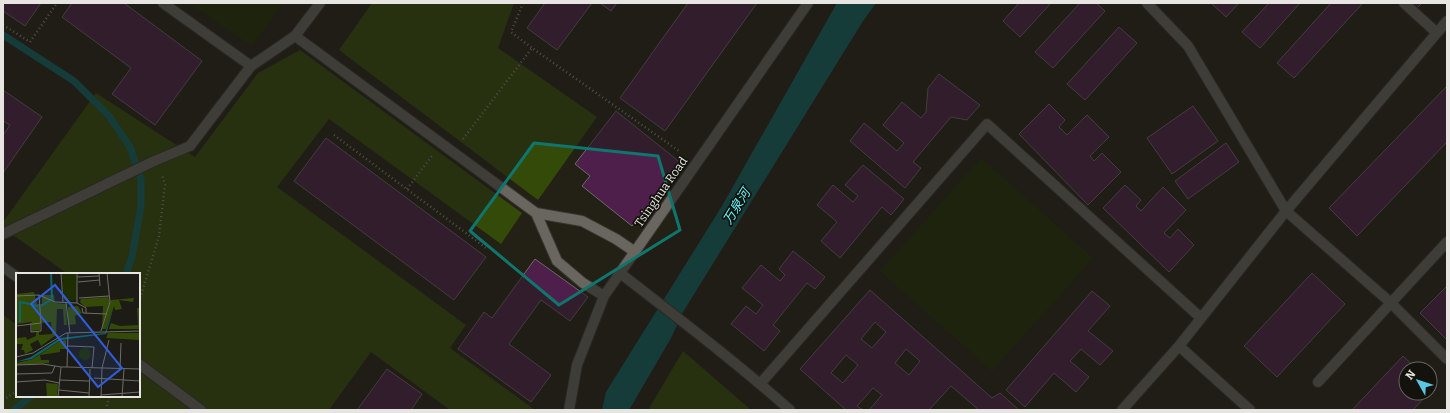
<svg xmlns="http://www.w3.org/2000/svg" width="1450" height="413" viewBox="0 0 1450 413" font-family="Bitter,'Noto Sans SC',serif">
	<style>
		.built { fill: #232115; fill-rule: evenodd }
		.green { fill: #1e2e02 }
		.forest { fill: #334a08 }
		.water { fill: #0e6467 }
		.lines { fill: none; stroke-linecap: round; stroke-linejoin: round }
		.stream { stroke: #0e6467; stroke-width: 7 }
		.building { fill: #4d1f4a; stroke: #6e686d; fill-rule: evenodd }
		.minor-casing { stroke: #383734; stroke-width: 12 }
		.path { stroke: #8a8984; stroke-width: 2.5; stroke-dasharray: 1 3; stroke-linecap: butt }
		.minor { stroke: #68665f; stroke-width: 10 }
		.marked { fill: none; stroke: #0f766e; stroke-width: 3; stroke-linejoin: round }
		.labels { text-anchor: middle; stroke-width: 3.5; stroke-linejoin: round; paint-order: stroke }
		.street-label { font-size: 12px; fill: #e6e5e1; stroke: #13120c }
		.water-label { font-size: 13px; font-style: italic; fill: #64f4f9; stroke: #13120c }
		.inset-river { fill: none; stroke: #0e6467; stroke-width: 2 }
		.inset-road { fill: none; stroke: #6d6c67; stroke-width: 1 }
		.view { fill: #315dd9; fill-opacity: 0.15; stroke: #315dd9; stroke-width: 2 }
		.inset-edge { fill: none; stroke: #e6e5e1; stroke-width: 2 }
	</style>
	<rect width="100%" height="100%" fill="#1d1b15"/>
	<path class="built" d="M3 3H1447V410H3ZM17 274H139V396H17ZM1406 369H1430V393H1406Z"/>
	<path class="green" d="M189 3H283L252 46Z
		M981 158 1093 258 992 371 880 271Z"/>
	<path class="forest" d="M372 3H514L498 48 597 117 538 200 339 50Z
		M300 50 522 213 501 244 329 119 277 187 466 325 450 348 535 410H450L371 352 329 410H3V315L17 325V396H139V274H68L3 228V222L96 93 195 157 258 73Z
		M683 351 751 410H648Z"/>
	<path class="water" d="M837 3H876L863 21 683 312 671 338 629 410H602L606 392 722 206Z"/>
	<g class="lines">
		<path class="stream" d="M3 35 74 81 109 116 130 147 141 179V206L132 257 126 274
			M14 410 31 396"/>
	</g>
	<path class="building" d="M3 3H41L25 26 3 11Z
		M72 3H124L202 61 155 125 112 94 131 68 62 17Z
		M545 3H592L557 50 527 28Z
		M600 3H617L611 11Z
		M688 3H757L665 131 620 98Z
		M1019 3H1051L1020 37 1003 21Z
		M1080 3H1096L1105 11 1053 68 1035 52Z
		M1211 3H1239L1226 17Z
		M1269 3H1300L1260 48 1242 32Z
		M1331 3H1363L1294 78 1277 63Z
		M1411 3H1422L1417 8Z
		M1119 27 1137 43 1085 100 1067 84Z
		M939 74 980 105 967 120 951 117 913 162 921 168 905 188 850 141 864 123 897 151 904 143 883 125 902 102 921 118 926 112 928 88Z
		M1447 86V142L1357 236 1329 208Z
		M3 90 42 117 3 173V135L10 125 3 121Z
		M1049 104 1065 120 1059 127 1067 135 1087 115 1109 137 1090 156 1094 161 1102 153 1121 172 1088 205 1019 134Z
		M1193 106 1218 141 1172 174 1147 138Z
		M616 111 681 163 632 226 582 186 590 176 575 164Z
		M326 138 486 257 454 300 294 181Z
		M1226 143 1239 162 1188 199 1175 181Z
		M863 165 904 199 891 215 882 207 840 258 821 241 837 222 817 205 833 185 853 202 858 196 845 185Z
		M1125 185 1141 200 1136 206 1141 211 1163 187 1186 210 1164 233 1170 238 1178 229 1194 245 1169 272 1103 208Z
		M793 251 825 277 815 289 807 283 773 325 780 331 764 351 731 324 746 306 756 314 763 305 742 288 761 265 780 281 785 275 779 269Z
		M535 259 588 297 570 321 541 300 509 344 551 375 531 402 458 349 484 312 492 318Z
		M1312 273 1345 304 1277 377 1244 346Z
		M1447 286V340L1420 313Z
		M870 290 992 398 1000 393 1019 410H979L951 386 929 410H869L882 395 873 388 857 406 863 410H846L800 369ZM875 322 886 332 872 348 861 339ZM906 349 920 361 909 375 895 363ZM846 355 858 365 843 383 831 373Z
		M1092 291 1110 306 1088 331 1113 351 1100 365 1081 349 1070 361 1089 377 1076 392 1054 373 1025 407 1006 390Z
		M1403 356 1417 369H1406V393H1429L1413 410H1352Z
		M387 369 422 394 411 410H357Z
		M1430 382 1435 387 1430 392Z"/>
	<g class="lines">
		<defs>
			<path id="minor" d="M163 3 251 66
				M1147 3 1188 46 1286 211 1391 303 1447 359
				M1404 3 1437 33
				M295 36 536 213 582 221 616 239 635 252
				M536 213 557 261 583 283 604 296
				M3 234 152 162 190 146 251 66 295 36 320 3
				M3 267 17 277
				M620 273C678 318 736 362 790 410
				M1179 346 1250 410
				M139 364 201 410
				M1318 382 1447 242
				M760 384 987 124 1201 318
				M569 410 577 365 604 296 808 3
				M1122 410 1179 346 1286 211 1447 21"/>
		</defs>
		<use href="#minor" class="minor-casing"/>
		<path class="path" d="M523 3 511 32 532 48
			M3 25 30 42 57 3
			M334 135 486 248
			M463 139 532 48 679 151
			M407 189 432 156
			M139 302 159 236 165 185 162 174
			M3 400 17 391
			M106 410 109 396"/>
		<use href="#minor" class="minor"/>
	</g>
	<path d="M0 0H1450V413H0ZM534 143 658 156 680 230 559 305 470 231Z" fill="#1d1b15" fill-opacity=".55" fill-rule="evenodd"/>
	<path class="marked" d="M534 143 658 156 680 230 559 305 470 231Z"/>
	<g class="labels">
		<g class="street-label">
			<text transform="translate(661 192) rotate(-55)" y="4">Tsinghua Road</text>
		</g>
		<g class="water-label">
			<text transform="translate(736 206) rotate(-58)" y="5">万泉河</text>
		</g>
	</g>
	<g transform="translate(16 273)">
		<rect width="124" height="124" fill="#1d1b15"/>
		<path d="M46 0H60L62 27 48 28ZM63 81a6 6 0 1 1 12 0a6 6 0 1 1-12 0Z" fill="#1e2e02"/>
		<path d="M18 19 21 31H26V22H38L39 30 50 31 51 52H48L47 36H41L40 62 25 73 22 67 14 71 17 77 9 81 8 77H5L7 71H0V54L1 65 10 64 11 67 20 63V59H23V62L36 61 35 49 24 50V57L16 58V49L0 51V21ZM92 24 94 29 86 54 87 33 69 34 64 29 65 26ZM118 25 117 29 103 27 106 36 99 37 98 33 90 56H86L95 27ZM62 33 66 40 59 43 60 51 52 52V34ZM121 35H123L124 56H93L95 50 104 53 122 52ZM92 60H124V67L90 65ZM50 67V76H44V79L24 82 25 87H33V90L2 92 1 90 17 86 44 68ZM30 110 42 111 41 124H31Z" fill="#334a08"/>
		<path d="M98 33 90 61 45 67 16 86 0 89 15 84 44 65 89 60Z" fill="#0e6467"/>
		<path class="inset-river" d="M25 33 36 26 35 0M4 49V29L22 33"/>
		<path class="inset-road" d="M45 0 47 29M83 0 84 13M61 4 83 3M62 9 84 7M0 23 23 22 39 29 61 30V0M63 25 93 23M50 30 54 60M61 30 70 35V40M66 35 67 40 91 41M15 50V59L25 58V50M0 53 25 50 23 22M85 58 94 29 91 0M52 73 78 74 76 95M0 84 17 80 50 60 124 58M0 92 27 91 45 94M51 94 124 96M104 96 105 70M0 101 36 100 39 93M78 105 124 108M43 107 73 108M0 109 29 107 43 110M43 117 73 120M85 122 124 119M42 124 45 94H51L52 60M73 124 74 96M85 124 86 95 93 67M106 124 108 96"/>
		<path class="view" d="M39 12 106 95 82 114 15 31Z"/>
		<rect width="124" height="124" class="inset-edge"/>
	</g>
	<rect width="1450" height="413" fill="none" stroke="#e6e5e1" stroke-width="8"/>
	<g transform="translate(1418 381) rotate(309)"><circle r="19" fill="#13120c" stroke="#676661"/>
	<path d="M0-3L7 15L0 10L-7 15Z" fill="#59c8e4"/>
	<text y="-6" font-size="11" font-weight="bold" text-anchor="middle" fill="#e6e5e1">N</text>
	</g>
</svg>
